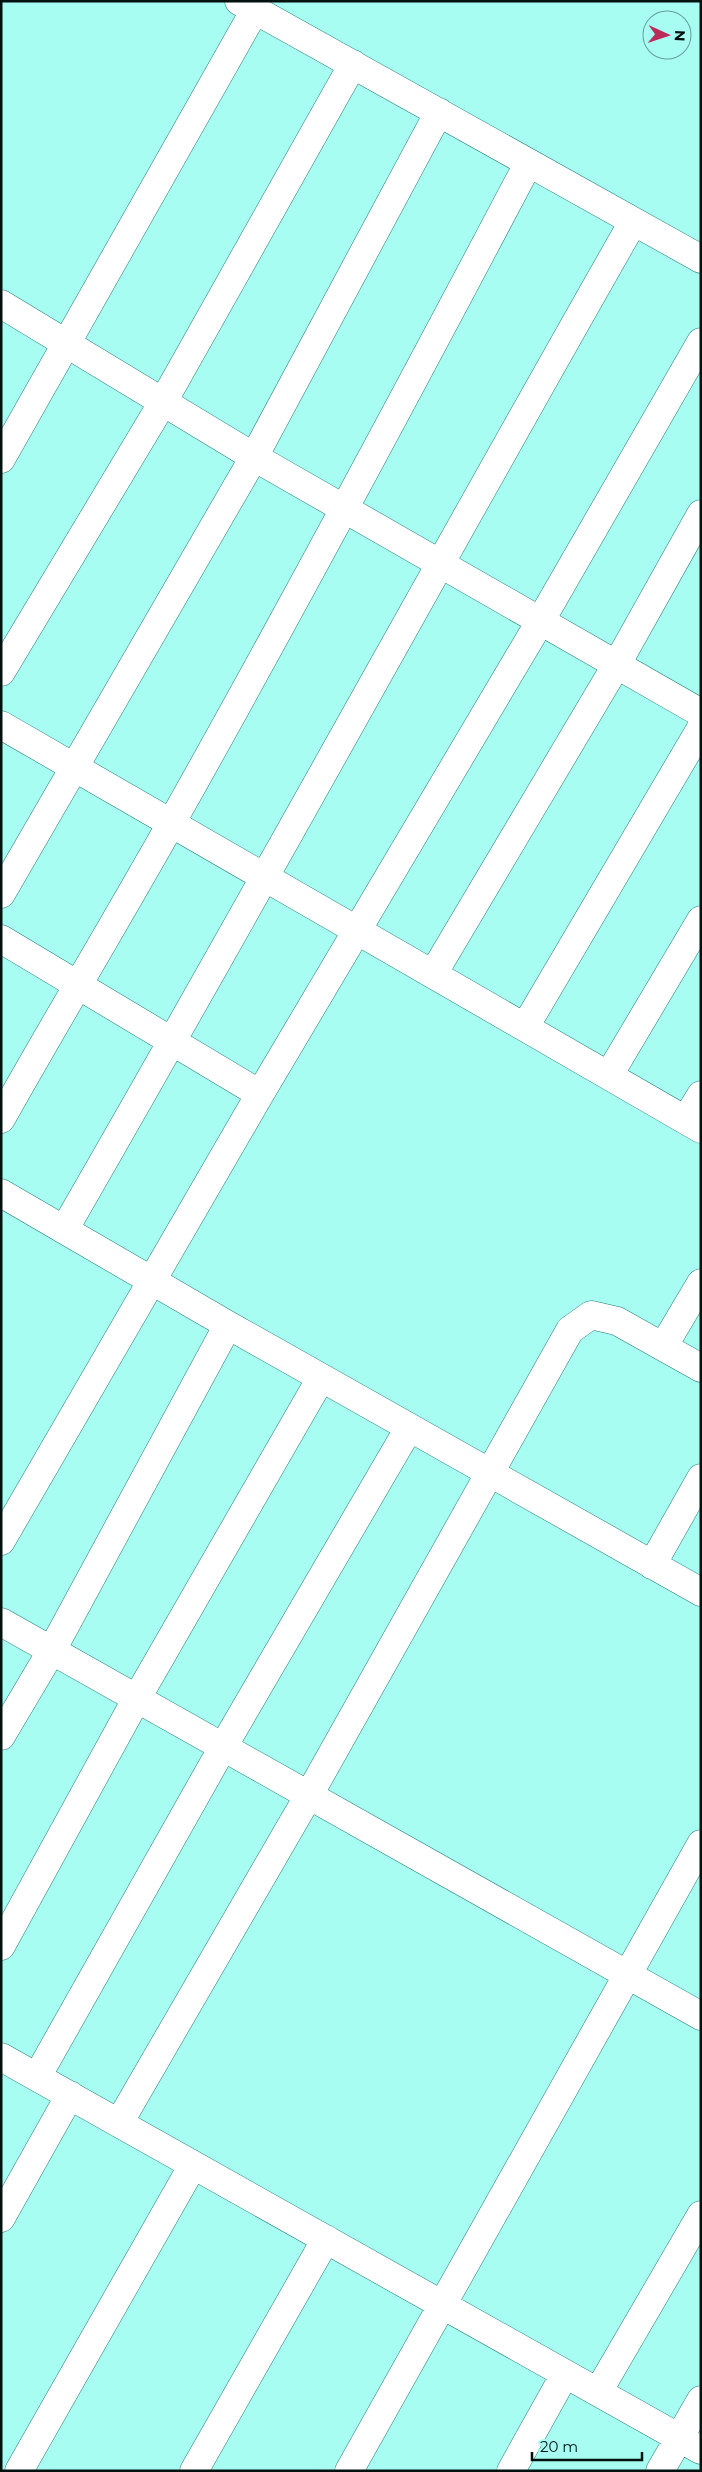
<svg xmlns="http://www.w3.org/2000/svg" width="702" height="2472" viewBox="0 0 702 2472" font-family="Montserrat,sans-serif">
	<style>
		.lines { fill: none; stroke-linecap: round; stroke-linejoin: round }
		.street-casing { stroke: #247e77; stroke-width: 29 }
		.street { stroke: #fff; stroke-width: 28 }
	</style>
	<rect width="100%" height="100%" fill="#a8fdf3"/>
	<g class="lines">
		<defs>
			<path id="street" d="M239 1 701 259
				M1 304 254 457 701 713
				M1 459 255 10
				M1 672 163 402 353 64
				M1 725 701 1129
				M1 894 254 457 439 112
				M1 939 260 1094
				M433 974 617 664 701 514
				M525 1027 701 728
				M609 1075 701 920
				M1 1119C57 1019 117 920 173 820 295 603 412 384 528 164
				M686 1120 701 1095
				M1 1193 228 1325 701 1592
				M64 1230C257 896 442 557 633 222
				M663 1347 701 1283
				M1 1541 260 1094 541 620 701 342
				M652 1565 701 1478
				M1 1622 701 2016
				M1 1736 52 1650 228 1325
				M1 1946 137 1698 321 1378
				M1 2057 701 2450
				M37 2077 223 1747 409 1428
				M119 2123 309 1795 570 1330 591 1315 617 1321 701 1368
				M1 2218 70 2095
				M598 2392 701 2215
				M19 2471 193 2165
				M194 2471 326 2239
				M349 2471 701 1844
				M511 2471 565 2374
				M660 2471 701 2400"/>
		</defs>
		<use href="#street" class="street-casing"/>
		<use href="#street" class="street"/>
	</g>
	<rect width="702" height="2472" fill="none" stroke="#001210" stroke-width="5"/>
	<g transform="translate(667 35) rotate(93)"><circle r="24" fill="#a8fdf3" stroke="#659f98"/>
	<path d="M0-4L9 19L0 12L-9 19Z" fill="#bb2c5a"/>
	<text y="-8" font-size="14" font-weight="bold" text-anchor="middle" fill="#001210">N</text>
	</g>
	<path d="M532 2452v8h110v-8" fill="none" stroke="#001210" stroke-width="2.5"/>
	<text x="540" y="2452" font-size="15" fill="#001210" stroke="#a8fdf3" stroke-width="4" paint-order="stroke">20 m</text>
</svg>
